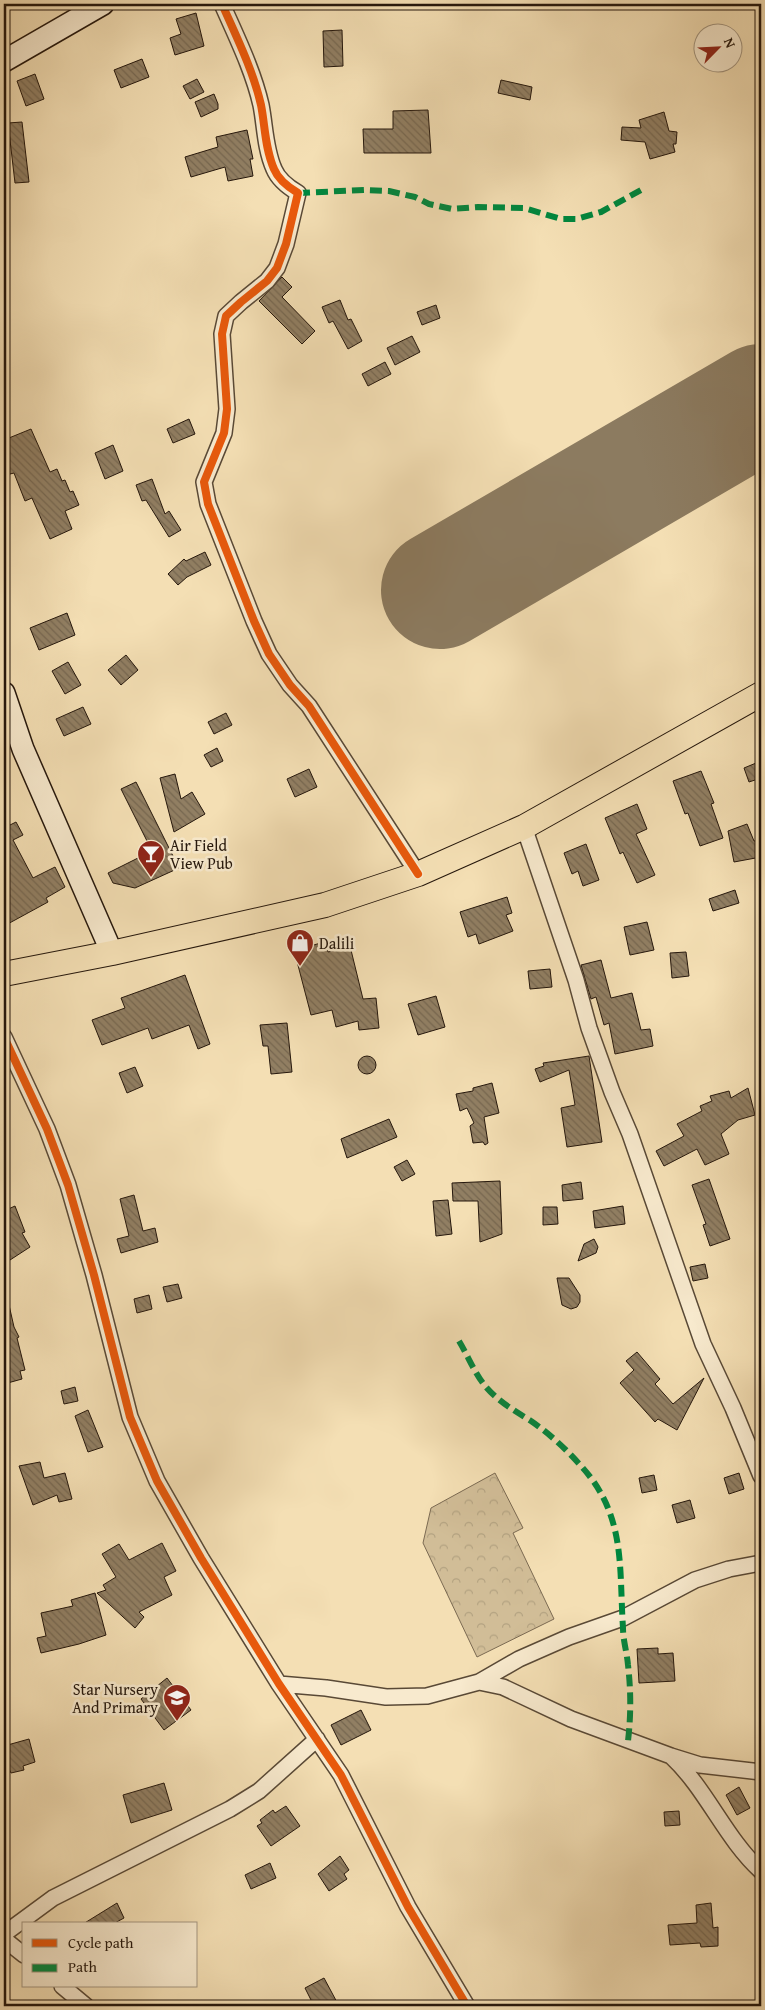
<svg xmlns="http://www.w3.org/2000/svg" width="765" height="2010" viewBox="0 0 765 2010" font-family="'Gentium Book Plus',serif">
	<style>
		.forest { fill: url(#forest-crowns); stroke: #7b6a52 }
		.lines { fill: none; stroke-linecap: round; stroke-linejoin: round }
		.runway { stroke: #8c7b60; stroke-width: 118 }
		.building { fill: url(#building-back-hatch); stroke: #25170c }
		.street-casing { stroke: #594936; stroke-width: 18 }
		.secondary-casing { stroke: #25170c; stroke-width: 24 }
		.primary-casing { stroke: #25170c; stroke-width: 26 }
		.street { stroke: #f8eace; stroke-width: 15 }
		.secondary { stroke: #f8eace; stroke-width: 21 }
		.primary { stroke: #f4dfb4; stroke-width: 24 }
		.quiet { stroke: #00873e; stroke-width: 6; stroke-dasharray: 12 6; stroke-linecap: butt }
		.cycleway-casing { stroke: #f8eace; stroke-width: 11 }
		.cycleway { stroke: #e8590c; stroke-width: 8 }
		.labels { text-anchor: middle; stroke-width: 5; stroke-linejoin: round; paint-order: stroke }
		.poi-label { font-size: 16px; fill: #25170c; stroke: #f8eace; text-anchor: start }
	</style>
	<defs>
		<pattern id="forest-crowns" width="20" height="18" patternUnits="userSpaceOnUse" patternTransform="scale(1.25)"><rect width="20" height="18" fill="#d1bd97"/><path d="M2 6a3 3 0 1 1 6 0M12 15a3 3 0 1 1 6 0" fill="none" stroke="#b3a281"/></pattern>
		<pattern id="building-back-hatch" width="6" height="6" patternUnits="userSpaceOnUse" patternTransform="scale(1.25)"><rect width="6" height="6" fill="#917f63"/><path d="M-1 5l2 2M0 0l6 6M5-1l2 2" fill="none" stroke="#766750"/></pattern>
	</defs>
	<rect width="100%" height="100%" fill="#f4dfb4"/>
	<filter id="stains"><feTurbulence type="fractalNoise" baseFrequency=".004" numOctaves="4"/><feColorMatrix values="0 0 0 0 .2 0 0 0 0 .09 0 0 0 0 .02 0 0 0 .5 -.17"/></filter>
	<radialGradient id="worn" r=".72"><stop offset=".6" stop-color="#630" stop-opacity="0"/><stop offset="1" stop-color="#630" stop-opacity=".3"/></radialGradient>
	<path class="forest" d="M495 1473 523 1528 513 1533 554 1619 477 1657 423 1543 431 1508Z"/>
	<g class="lines">
		<path class="runway" d="M440 590 761 403"/>
	</g>
	<path class="building" d="M196 13 204 46 175 55 170 38 181 34 176 19Z
		M342 30 343 66 324 67 323 31Z
		M142 59 149 77 121 88 114 70Z
		M35 74 44 99 26 106 17 81Z
		M197 79 204 92 190 99 183 86Z
		M501 80 532 87 530 100 498 93Z
		M214 94 218 104V109L201 117 195 102Z
		M428 110 431 153H364L363 129H393V111Z
		M664 112 669 131 677 132 676 144H673L675 152 650 159 645 142 621 140 622 127 641 128 639 120Z
		M22 122 29 182 15 183 8 123Z
		M247 130 253 159H250L253 176 228 181 225 167 191 177 185 157 218 147 216 137Z
		M282 277 292 287 282 297 315 331 302 344 259 301Z
		M340 300 348 320 351 319 362 341 348 349 333 321 329 323 322 307Z
		M436 305 440 318 422 325 417 312Z
		M412 336 420 352 395 365 387 348Z
		M385 362 391 374 368 386 362 374Z
		M189 419 195 434 173 443 167 429Z
		M31 429 50 472 57 469 62 481 65 480 70 492 73 491 79 505 65 511 72 529 50 539 32 498 25 501 14 473 10 474 4 459V440Z
		M113 445 123 471 105 479 95 453Z
		M152 479 165 514 169 511 181 530 169 537 146 500 142 501 136 485Z
		M205 552 211 565 187 577 178 585 168 574 184 559 186 561Z
		M67 613 75 635 39 650 30 628Z
		M126 655 138 670 121 685 108 670Z
		M68 662 81 685 65 694 52 671Z
		M83 707 91 724 64 736 56 719Z
		M226 713 232 725 214 734 208 722Z
		M217 748 223 761 211 767 204 755Z
		M761 761V778L749 782 744 768Z
		M309 769 317 787 295 797 287 779Z
		M701 771 714 803 711 804 723 838 700 846 688 813 685 814 673 781Z
		M175 774 181 799 192 792 205 814 174 832 160 778Z
		M136 782 179 868 135 888 113 883 108 873 152 851 121 789Z
		M637 804 647 829 636 834 655 875 637 883 623 852 620 854 605 818Z
		M16 822 23 835 13 840 33 878 55 867 65 887 46 898 48 902 4 926V824L6 827Z
		M747 824 754 841 761 840V857L734 862 728 831Z
		M586 844 599 880 583 886 578 871 572 874 564 853Z
		M735 890 739 903 713 911 709 899Z
		M507 897 512 913 506 915 513 931 479 944 476 934 468 937 460 912Z
		M647 922 654 950 630 955 624 927Z
		M325 942 328 952 350 946 363 999 376 998 379 1028 359 1030 358 1021 336 1027 332 1010 311 1015 294 950Z
		M686 952 689 976 672 978 670 953Z
		M601 960 611 998 632 993 641 1030 650 1029 653 1046 615 1054 609 1023 604 1025 596 997 591 999 581 965Z
		M550 969 552 987 530 989 528 971Z
		M185 975 210 1044 198 1049 189 1025 152 1039 148 1028 102 1045 92 1020 125 1008 121 998Z
		M436 996 445 1027 418 1035 408 1004Z
		M287 1023 292 1072 271 1074 268 1046H263L260 1025Z
		M589 1056 602 1142 567 1147 561 1108 575 1105 569 1070 540 1082 535 1069 544 1066 543 1063Z
		M358 1065a9 9 0 1 1 18 0a9 9 0 1 1-18 0Z
		M135 1067 143 1086 127 1093 119 1073Z
		M492 1083 499 1113 484 1117 488 1143 485 1145 483 1142 473 1143 470 1126 474 1123 467 1108 460 1111 456 1094 473 1091V1088Z
		M748 1088 755 1115 738 1120 721 1134 729 1154 705 1165 697 1149 664 1166 656 1151 684 1136 677 1124 702 1111 700 1106 712 1101 710 1096 729 1091 731 1098Z
		M389 1119 397 1137 347 1158 341 1139Z
		M407 1160 415 1174 402 1181 394 1167Z
		M709 1179 730 1239 710 1246 703 1225 706 1224 692 1185Z
		M500 1181 502 1234 480 1242 478 1201H453L452 1183Z
		M581 1182 583 1199 563 1201 562 1185Z
		M134 1195 143 1231 155 1228 158 1242 121 1253 117 1239 129 1236 120 1199Z
		M448 1200 452 1234 436 1236 433 1201Z
		M15 1206 25 1232 22 1233 30 1247 10 1260 4 1250V1211Z
		M623 1206 625 1224 595 1228 593 1211Z
		M543 1207H557L558 1224 543 1225Z
		M594 1239 598 1247 596 1253 578 1261 584 1244Z
		M705 1264 708 1278 693 1281 690 1267Z
		M557 1278H569L580 1295V1302L577 1307 571 1309 562 1305Z
		M178 1284 182 1298 167 1302 163 1287Z
		M149 1295 152 1309 137 1313 134 1299Z
		M4 1305H9L14 1327 19 1337 17 1338 25 1370 20 1371 22 1379 4 1384Z
		M637 1352 660 1379 655 1384 673 1404 704 1378 677 1430 658 1419 655 1422 620 1383 634 1370 626 1361Z
		M75 1387 78 1401 64 1404 61 1391Z
		M88 1410 103 1447 88 1452 75 1416Z
		M40 1462 44 1478 65 1473 72 1499 59 1502 57 1495 33 1505 19 1466Z
		M739 1473 744 1489 729 1494 724 1478Z
		M654 1475 657 1490 642 1493 639 1478Z
		M690 1500 695 1518 677 1523 672 1505Z
		M162 1543 176 1571 164 1577 172 1595 139 1612 144 1617 135 1628 97 1593 106 1590 103 1585 116 1577 102 1554 119 1544 129 1560Z
		M95 1593 106 1635 79 1644 41 1653 37 1638 46 1636 41 1613 73 1606 71 1600Z
		M658 1648V1654L673 1653 675 1681 639 1683 637 1649Z
		M167 1678 191 1710 164 1730 141 1699Z
		M361 1710 371 1730 341 1745 331 1725Z
		M29 1739 35 1762 23 1766 24 1770 11 1773 8 1767 4 1768V1746Z
		M164 1783 172 1810 131 1823 123 1795Z
		M739 1787 750 1808 737 1815 726 1795Z
		M286 1806 300 1826 271 1846 257 1826 262 1823 260 1820 273 1810 275 1813Z
		M679 1811 680 1825 665 1826 664 1812Z
		M340 1856 349 1870 344 1874 347 1879 329 1891 318 1874Z
		M270 1863 276 1878 251 1889 245 1875Z
		M117 1903 124 1918 113 1924H83Z
		M711 1903 713 1928 718 1927V1946L701 1947 700 1943 670 1945 668 1925 697 1923 696 1905Z
		M324 1978 339 2006H314L305 1988Z"/>
	<g class="lines">
		<defs>
			<path id="street" d="M222 4C236 36 253 70 261 105 265 125 265 149 274 169 278 179 288 187 298 193L286 244 277 268 267 281 241 302 226 316 222 334 227 409 224 433 204 482 208 504 254 621 269 654 290 685 309 706 418 874
				M524 827 576 980 589 1028 612 1092 630 1134 703 1344 733 1408 761 1476
				M4 1037 47 1129 68 1185 94 1275 130 1417 157 1481 201 1558 279 1684 341 1775 408 1907 467 2006
				M479 1682 503 1687 571 1719 671 1756 700 1765 761 1772
				M279 1684 326 1688 386 1697 427 1696 479 1682 519 1659 569 1637 623 1618 695 1580 729 1569 761 1563
				M672 1757C707 1790 725 1838 761 1871
				M4 1934 53 1898 230 1809 259 1791 317 1739
				M4 1939 24 1955
				M62 1986 86 2006"/>
			<path id="secondary" d="M4 61 103 4
				M4 693 23 749 112 953"/>
			<path id="primary" d="M4 974 112 953 325 905 418 874 524 827 761 694"/>
		</defs>
		<use href="#street" class="street-casing"/>
		<use href="#secondary" class="secondary-casing"/>
		<use href="#primary" class="primary-casing"/>
		<use href="#street" class="street"/>
		<use href="#secondary" class="secondary"/>
		<use href="#primary" class="primary"/>
		<path class="quiet" d="M298 193 364 190 389 191 415 197 429 204 452 209 478 207 524 208 561 219H576L601 212 643 189
			M459 1341C468 1356 475 1374 486 1387 499 1402 515 1411 531 1421 550 1434 567 1450 582 1467 626 1516 619 1567 623 1628 623 1640 627 1653 628 1665 631 1691 631 1715 628 1741
			M760 1772 761 1789"/>
		<defs>
			<path id="cycleway" d="M222 4C236 36 253 70 261 105 265 125 265 149 274 169 278 179 288 187 298 193L286 244 277 268 267 281 241 302 226 316 222 334 227 409 224 433 204 482 208 504 254 621 269 654 290 685 309 706 418 874
				M4 1037 47 1129 68 1185 94 1275 130 1417 157 1481 201 1558 279 1684 341 1775 408 1907 467 2006"/>
		</defs>
		<use href="#cycleway" class="cycleway-casing"/>
		<use href="#cycleway" class="cycleway"/>
	</g>
	<defs>
		<symbol id="bar-pin" viewBox="-11 -11 22 30"><path d="M0 17L-7.5 6A9.5 9.5 0 1 1 7.5 6Z" fill="#8f2418" stroke="#f8eace"/><path d="M-6-5H6L.8 .8V4.5H3.5V6h-7V4.5H-.8V.8Z" fill="#fff"/></symbol>
		<symbol id="shop-pin" viewBox="-11 -11 22 30"><path d="M0 17L-7.5 6A9.5 9.5 0 1 1 7.5 6Z" fill="#8f2418" stroke="#f8eace"/><path d="M-5-2.5h2.3a2.7 3.5 0 0 1 5.4 0H5L5.5 6h-11ZM-1.5-2.5h3a1.5 2.3 0 0 0-3 0Z" fill="#fff"/></symbol>
		<symbol id="school-pin" viewBox="-11 -11 22 30"><path d="M0 17L-7.5 6A9.5 9.5 0 1 1 7.5 6Z" fill="#8f2418" stroke="#f8eace"/><path d="M0-5L7-2L0 1L-7-2ZM-4 1L0 2.5L4 1V4Q0 6-4 4Z" fill="#fff"/></symbol>
	</defs>
	<g fill-rule="evenodd">
		<use href="#bar-pin" x="135" y="838" width="32" height="43"/>
		<use href="#shop-pin" x="284" y="927" width="32" height="43"/>
		<use href="#school-pin" x="161" y="1682" width="32" height="43"/>
	</g>
	<g class="labels">
		<g class="poi-label">
			<text x="170" y="851">Air Field<tspan x="170" dy="18">View Pub</tspan></text>
			<text x="319" y="949">Dalili</text>
			<text x="158" y="1695" text-anchor="end">Star Nursery<tspan x="158" dy="18">And Primary</tspan></text>
		</g>
	</g>
	<rect width="765" height="2010" fill="none" stroke="#f4dfb4" stroke-width="20"/>
	<rect x="5" y="5" width="755" height="2000" fill="none" stroke="#25170c" stroke-width="2.5"/>
	<rect x="10" y="10" width="745" height="1990" fill="none" stroke="#25170c"/>
	<rect x="22" y="1922" width="175" height="65" fill="#f8eace" stroke="#a49680"/>
	<rect x="32" y="1939" width="25" height="8" fill="#e8590c" stroke="#a49680"/>
	<text x="68" y="1948" font-size="15" fill="#25170c">Cycle path</text>
	<rect x="32" y="1964" width="25" height="8" fill="#00873e" stroke="#a49680"/>
	<text x="68" y="1972" font-size="15" fill="#25170c">Path</text>
	<g transform="translate(718 48) rotate(66)"><circle r="24" fill="#f8eace" stroke="#a49680"/>
	<path d="M0-4L9 19L0 12L-9 19Z" fill="#8f2418"/>
	<text y="-8" font-size="14" font-weight="bold" text-anchor="middle" fill="#25170c">N</text>
	</g>
	<rect width="100%" height="100%" filter="url(#stains)"/>
	<rect width="100%" height="100%" fill="url(#worn)"/>
</svg>
